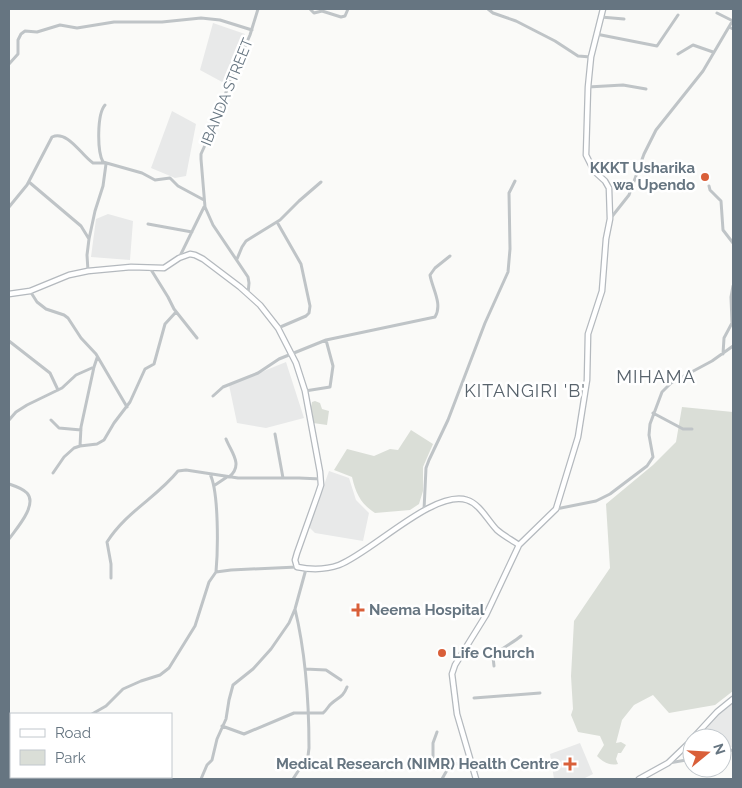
<svg xmlns="http://www.w3.org/2000/svg" width="742" height="788" viewBox="0 0 742 788" font-family="Raleway,sans-serif">
	<style>
		.built { fill: #e8e9e9 }
		.green { fill: #daded7 }
		.lines { fill: none; stroke-linecap: round; stroke-linejoin: round }
		.secondary-casing { stroke: #b4b9be; stroke-width: 7 }
		.street { stroke: #bfc4c7; stroke-width: 3 }
		.secondary { stroke: #fff; stroke-width: 4.5 }
		.poi-dot { fill: #d95f39; stroke: #fff; stroke-width: 2 }
		.labels { text-anchor: middle; stroke-width: 5; stroke-linejoin: round; paint-order: stroke }
		.street-label { font-size: 15px; fill: #667581; stroke: #fff }
		.poi-label { font-size: 15px; font-weight: bold; fill: #667581; stroke: #fff; text-anchor: end }
		.quarter-label { font-size: 18px; letter-spacing: 1px; fill: #58636c; stroke: #fff }
	</style>
	<rect width="100%" height="100%" fill="#fafaf8"/>
	<path class="built" d="M213 23 245 34 224 83 200 70Z
		M172 111 196 124 186 176 175 178 151 168Z
		M108 214 133 221 130 260 91 257 96 219Z
		M286 362 304 418 266 428 237 423 229 385Z
		M329 471 349 478 356 500 369 513 363 541 315 533 309 527Z
		M733 703V747L722 749V738H698L708 727 710 721Z
		M580 743 593 774 583 779H554L550 754Z"/>
	<path class="green" d="M315 401 320 403 322 409 329 411 327 425 313 423 310 412 312 402Z
		M682 407 733 412V691L715 705 669 713 653 695 634 705 622 720 616 743 621 742 626 745 621 753H618L616 759 618 764C609 766 603 762 597 756L604 745 600 736 578 732 571 715 573 709 571 676 574 621 610 568 606 504 653 465 676 442Z
		M411 430 433 444 423 467V491L419 504 410 510 375 513C361 504 356 494 352 477L334 470 347 449 374 456 390 449 398 450Z"/>
	<g class="lines">
		<defs>
			<path id="secondary" d="M9 294 30 291 69 275 88 271 131 267 164 268 179 258 190 254 195 255 203 259 240 287 260 305 278 328 296 363 305 391 320 472 321 485 318 494 297 553 295 560 297 567C312 570 325 570 339 565 371 553 434 489 467 500 480 504 488 521 497 530 504 536 512 540 519 545
				M693 738 717 712 733 699
				M476 779 457 714 452 674 455 665 486 615 519 545 556 509 578 437 587 380 588 334 602 291 606 239 610 219 609 188 605 181 594 171 586 155 588 87 591 57 603 9
				M639 779 668 763 692 740"/>
		</defs>
		<use href="#secondary" class="secondary-casing"/>
		<path class="street" d="M310 9 314 13 322 11 341 17 345 16 348 9
			M488 9 493 13 516 21 555 41 578 56 591 57
			M717 13 733 21
			M601 17 624 19
			M729 27 733 29
			M596 34 657 46 678 15
			M678 54 693 45 713 52
			M9 64 18 54V40L21 34 25 31 37 32 60 25 77 28 114 22H162L201 18 220 20 252 30
			M588 87 623 85 646 89
			M105 105C97 114 97 151 103 162L142 173 155 180 170 178 178 186 204 200
			M29 182 81 226 89 239
			M709 186 710 190 721 201 723 230 733 243
			M9 207 27 185 52 137C68 130 81 155 93 163H104
			M610 219 629 195 644 154 656 130 703 71 733 20
			M277 222 301 264 310 306 309 313 306 316 278 328
			M148 224 192 232
			M179 258 204 207
			M237 259 242 247 246 241 280 220 299 201 321 182
			M150 268 168 297 174 309 197 338
			M88 271 87 255 89 239 95 211 103 186 106 164
			M30 291 37 302 46 309 64 315 68 318 81 338 96 354 127 407
			M248 294 249 283 248 277 213 225 205 207 201 159V154L216 121 230 81 250 35 258 9
			M9 341 50 373 58 390
			M723 354 724 338 732 323 731 297 733 286
			M305 391 330 387 333 366 326 340
			M213 396 223 387 258 373 279 359 326 340 435 317C443 304 432 288 430 275L435 268 450 256
			M653 413 683 429H692
			M9 420 16 412 27 405 62 388 76 375 94 367
			M51 420 59 428 81 430
			M275 434 283 478
			M226 439C231 452 244 465 229 477
			M80 446 81 427 94 367 97 358
			M53 473 64 457 74 448 80 446 97 444 104 440 114 423 130 402 145 369 154 364 165 324 176 312
			M210 474C219 492 218 550 216 572
			M9 484C15 486 22 488 27 493 38 505 16 529 9 539
			M215 485 227 477
			M556 509 596 501 610 494 647 466 653 457 649 435 650 424 662 392 671 383 712 361 733 346
			M424 510 426 468 429 460 448 420 485 323 508 272 510 249 509 193 515 181
			M111 578V564L107 542C127 511 156 498 178 471L186 470 238 478H299L321 479
			M494 666 493 657C499 649 513 643 521 636
			M305 669 326 670 341 680
			M474 698 540 693
			M92 714 106 706 123 689 141 681 160 675 169 668 195 626 209 582 216 572 231 570 297 567
			M222 726 244 734 294 713H323C327 710 328 706 332 703 339 697 343 697 347 687
			M437 732 433 743V758L436 761 449 766
			M722 752 733 750
			M669 763 692 759
			M201 779 207 765 212 760 217 739 226 719 229 700 233 685 253 669 271 649 289 623 295 609 306 569
			M293 779 308 756 309 748C309 702 306 655 295 609
			M442 779 451 763 472 766"/>
		<use href="#secondary" class="secondary"/>
	</g>
	<g class="poi-dot">
		<circle cx="705" cy="177" r="5"/>
		<path d="M355.5 602.5h5v5h5v5h-5v5h-5v-5h-5v-5h5z"/>
		<circle cx="442" cy="653" r="5"/>
		<path d="M567.5 756.5h5v5h5v5h-5v5h-5v-5h-5v-5h5z"/>
	</g>
	<g class="labels">
		<g class="street-label">
			<text transform="translate(227 92) rotate(-68)" y="5">IBANDA STREET</text>
		</g>
		<g class="poi-label">
			<text x="695" y="173">KKKT Usharika<tspan x="695" dy="17">wa Upendo</tspan></text>
			<text x="369" y="615" text-anchor="start">Neema Hospital</text>
			<text x="452" y="658" text-anchor="start">Life Church</text>
			<text x="559" y="769">Medical Research (NIMR) Health Centre</text>
		</g>
		<g class="quarter-label">
			<text x="656" y="383">MIHAMA</text>
			<text x="525" y="397">KITANGIRI 'B'</text>
		</g>
	</g>
	<rect width="742" height="788" fill="none" stroke="#667581" stroke-width="20"/>
	<rect x="10" y="713" width="162" height="65" fill="#ffffff" stroke="#c2c8cd"/>
	<rect x="20" y="729" width="25" height="8" fill="#ffffff" stroke="#c2c8cd"/>
	<text x="55" y="738" font-size="15" fill="#667581">Road</text>
	<rect x="20" y="750" width="25" height="15" fill="#daded7" stroke="#c2c8cd"/>
	<text x="55" y="763" font-size="15" fill="#667581">Park</text>
	<g transform="translate(707 753) rotate(72)"><circle r="24" fill="#ffffff" stroke="#c2c8cd"/>
	<path d="M0-4L9 19L0 12L-9 19Z" fill="#d95f39"/>
	<text y="-8" font-size="14" font-weight="bold" text-anchor="middle" fill="#667581">N</text>
	</g>
</svg>
